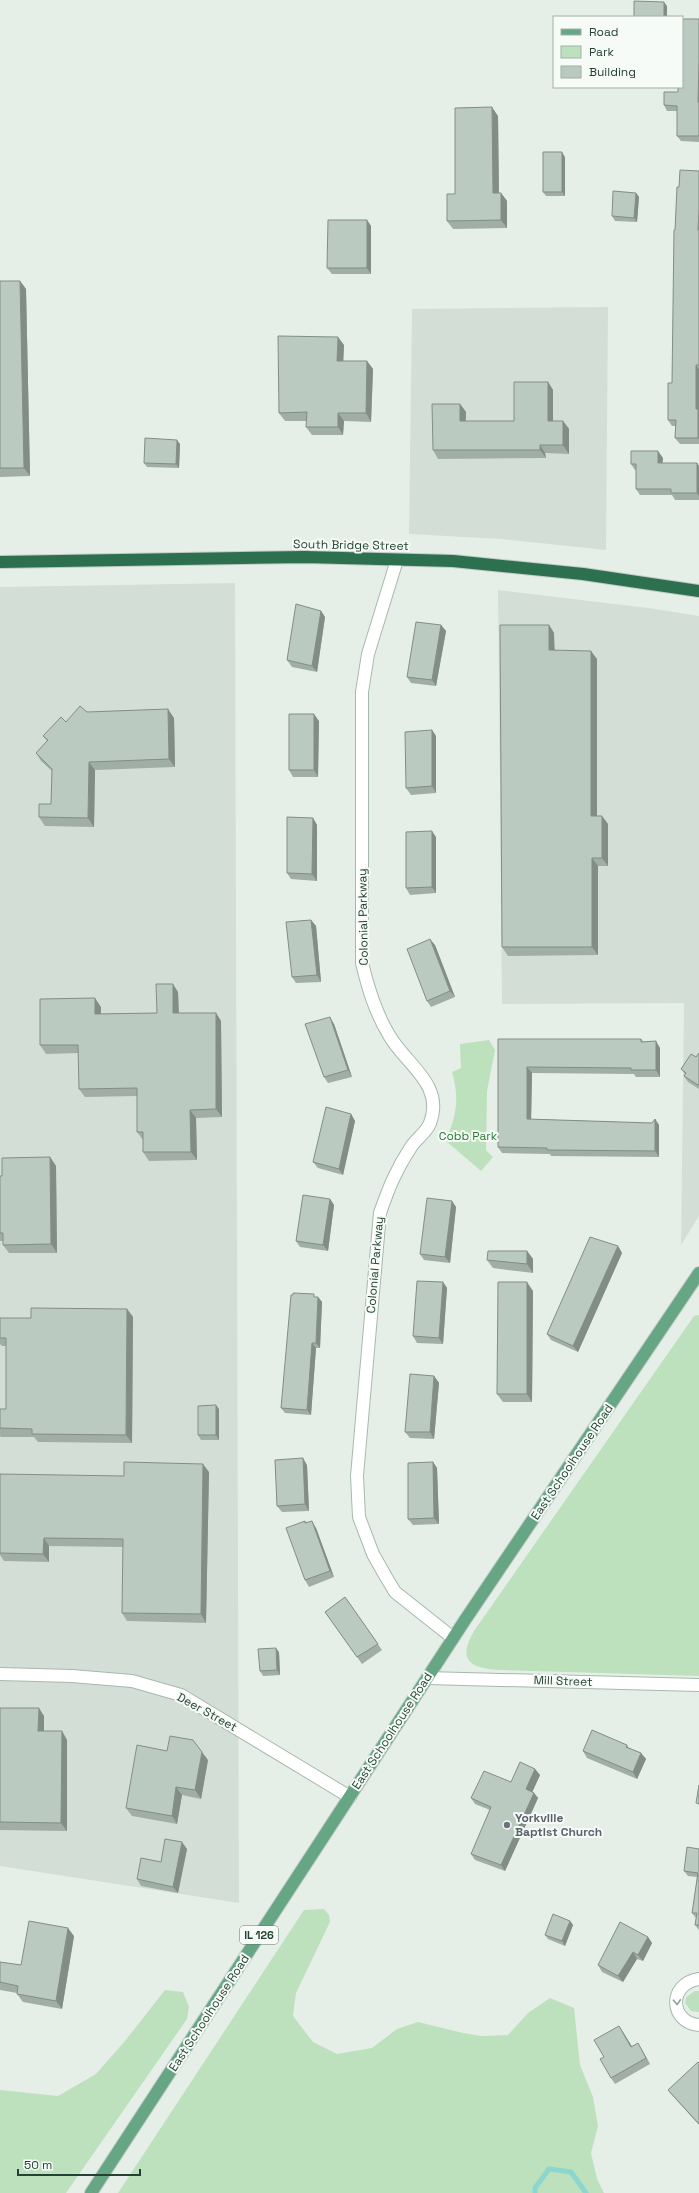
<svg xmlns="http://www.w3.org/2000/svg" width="699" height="2193" viewBox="0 0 699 2193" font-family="'Space Grotesk',sans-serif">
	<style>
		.built { fill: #d3dfd6 }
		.green { fill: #bde1bd }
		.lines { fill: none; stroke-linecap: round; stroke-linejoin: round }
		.stream { stroke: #8bd6cd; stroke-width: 5 }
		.minor-casing { stroke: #a7b8ad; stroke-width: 14 }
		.major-casing { stroke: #c1cac5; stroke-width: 14 }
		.highway-casing { stroke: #c1cac5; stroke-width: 14 }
		.minor { stroke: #fff; stroke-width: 12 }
		.major { stroke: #67a685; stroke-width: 12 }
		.highway { stroke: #2d7050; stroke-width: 12 }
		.wall { fill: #a0aea5 }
		.shaded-wall { fill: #828d86 }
		.building { fill: #bacac0; stroke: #828d86 }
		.oneway { stroke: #91a098 }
		.worship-dot { fill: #6b7280; stroke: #f6fbf7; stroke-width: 1.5 }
		.labels { text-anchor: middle; stroke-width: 4; stroke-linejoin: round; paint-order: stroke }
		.shield { fill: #f6fbf7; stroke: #627a6c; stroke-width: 1 }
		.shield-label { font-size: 11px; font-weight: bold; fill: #234231 }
		.street-label { font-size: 12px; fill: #234231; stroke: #f6fbf7 }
		.park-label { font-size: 12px; fill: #2a7c33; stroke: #f6fbf7 }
		.worship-label { font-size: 12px; font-weight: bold; fill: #5b616d; stroke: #f6fbf7; text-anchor: start }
	</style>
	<rect width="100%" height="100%" fill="#e5efe8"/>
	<path class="built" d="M608 307 606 550 501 539 409 534 412 309Z
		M235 583 239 1903 0 1866V587Z
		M498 590 648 608 699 616V1216L681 1245 684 1003 502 1004Z"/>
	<path class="green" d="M489 1040 495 1050 487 1091 486 1150 493 1157 481 1171 446 1141C456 1115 460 1100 452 1072L461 1068 460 1044Z
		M699 1315V1676L500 1670C470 1668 457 1661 474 1631L694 1316Z
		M324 1909 329 1915 330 1922 296 1993 293 2016 313 2042 337 2054 372 2048 397 2029 418 2022 463 2033 481 2036 508 2035 528 2013 550 1998 574 2008 580 2065 593 2097 598 2126 591 2153 597 2179 604 2193H118L304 1910Z
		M165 1990 183 1992 189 2007 187 2019 66 2193H0V2090L58 2096 96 2074 125 2041Z
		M695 1991H699V2012L691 2011 685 2003 686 1997Z"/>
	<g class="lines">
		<path class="stream" d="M535 2193V2188L549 2169 571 2172 586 2193"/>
		<defs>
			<path id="minor" d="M397 560 368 654 362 692V963C368 988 375 1012 389 1035 405 1064 445 1084 430 1123 427 1132 416 1139 411 1147 396 1170 389 1187 380 1213L357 1476 359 1517 373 1554 386 1577 395 1592 453 1638
				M0 1674 72 1676 132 1681 181 1695 350 1797
				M427 1678 699 1685
				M699 1979C667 1984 670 2023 699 2025"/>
			<path id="major" d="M91 2193 465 1620 699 1273"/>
			<path id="highway" d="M0 562 305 557 453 561 583 574 699 591"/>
		</defs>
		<use href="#minor" class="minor-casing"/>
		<use href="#major" class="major-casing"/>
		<use href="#highway" class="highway-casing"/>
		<use href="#minor" class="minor"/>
		<use href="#major" class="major"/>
		<use href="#highway" class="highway"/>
	</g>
	<path class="wall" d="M699 19V142L681 141 677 136V111H667L664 105 678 92Z
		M498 116 499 193H501L507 201V228L453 229 447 221 455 194Z
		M565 157V196H546L543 192Z
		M699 171V444H680L675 438 676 426H672L668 420 672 383 675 230 679 187Z
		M636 193 639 197 637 222 615 221 612 216Z
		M367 220 371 226V274H332L327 268Z
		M0 281H20L26 289 30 476 0 477Z
		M344 345 343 361H367L373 369 371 422 344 421 343 435H312L306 427 307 421H285L279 413Z
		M548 382 553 390V421H563L569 429V454L545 453 546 458 438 459 433 450 460 404 466 412V421H514Z
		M180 444 179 468 147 467 144 463Z
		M663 458 662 463H697L699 466V500H675L672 495H640L636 489V470H635L631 464Z
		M321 611 325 617 317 672 292 667 287 660Z
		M441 625 446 631 436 686 411 683 407 677Z
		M549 625 554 633V650L597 659V816L608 824V866H598V955L508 956 502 947Z
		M87 712 174 718 175 767 95 770 94 827 45 826 39 817 51 804 52 771 41 761 36 753 47 741 43 736 66 722Z
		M319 721 318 777H293L289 770Z
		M432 730 436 736V793L411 795 406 788Z
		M313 818 317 825V881L291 879 287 873Z
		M436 837V893L410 895 406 888Z
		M311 920 316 926 321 982 296 983 292 977Z
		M435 945 455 997 431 1007 427 1001Z
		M178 992 179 1013H216L221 1021 222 1117 196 1118 197 1160 149 1161 143 1152V1140L137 1132V1096L85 1097 79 1089V1053L46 1054 40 1045 101 1007V1014L157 1013Z
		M334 1024 352 1077 328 1083 324 1077Z
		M498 1039H641L643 1041 660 1048V1077H636L634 1074 532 1073 531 1119 652 1123 655 1119 659 1125V1157L551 1156 550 1154 502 1153 498 1147Z
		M699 1053V1089L688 1082 684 1076 685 1074 681 1069 696 1057Z
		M351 1114 355 1121 343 1175 318 1168 313 1162Z
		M50 1157 56 1166 57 1253H9L3 1245V1241H0V1176H2Z
		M330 1199 334 1205 328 1251 300 1247 296 1241Z
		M452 1201 456 1207 450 1263 424 1260 420 1254Z
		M618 1246 622 1253 578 1352 551 1340 547 1334Z
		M527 1251 533 1259V1273L493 1268 487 1260Z
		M443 1282 447 1288 443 1344 417 1343 413 1336Z
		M533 1291 532 1402H503L497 1394Z
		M316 1297H318L322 1302 320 1348H316L311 1415 285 1413 281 1408Z
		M127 1309 133 1317 132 1443 38 1442 34 1437H1L0 1436V1409H6V1346H2L0 1344V1318H31Z
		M434 1376 439 1383 434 1439 410 1438 405 1432Z
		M219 1409V1440H201L198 1435Z
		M433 1462 437 1468 439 1524 413 1525 408 1519Z
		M307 1465 309 1511 282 1512 277 1506Z
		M209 1472 206 1623 127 1621 122 1613 123 1547 49 1546V1562L4 1561 0 1555V1553L124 1476Z
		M305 1521 307 1523 316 1528 334 1577 309 1587 305 1580Z
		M345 1597 382 1650 362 1664 325 1612Z
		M279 1652 280 1675 263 1676 260 1671Z
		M0 1708 44 1716V1731H62L67 1740V1831L0 1830Z
		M627 1745 629 1748 641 1753 646 1759 637 1779 587 1758 583 1751Z
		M208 1760 201 1799 182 1795 177 1824 132 1816 126 1808Z
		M535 1769 540 1775 532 1792 534 1793 538 1798 505 1871 475 1860 471 1854 490 1810 475 1804 471 1798 511 1782Z
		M187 1849 178 1893 141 1886 137 1879 161 1862Z
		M699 1849V1930L695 1925 696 1918 692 1913 697 1877 688 1876 684 1871Z
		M570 1921 573 1925 565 1946 548 1939 545 1935Z
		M74 1936 62 2009 23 2002 17 1994V1993L0 1990V1962L21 1965Z
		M648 1937 652 1943 643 1961 637 1959 623 1982 602 1972 598 1965Z
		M623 2032 632 2047 642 2050 650 2064 615 2084 611 2078 604 2057Z
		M699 2063V2125L671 2094 668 2090Z"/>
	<path class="shaded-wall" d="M664 2 667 6V17H664Z
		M699 61V104L698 102Z
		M492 107 498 116 499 201 493 193Z
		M562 152 565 157V196L562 192Z
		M501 193 507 201V228L501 220Z
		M636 193 639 197 637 222 634 218Z
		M699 209V232L698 230Z
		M367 220 371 226V274L367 268Z
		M20 281 26 289 30 476 24 468Z
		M338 337 344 345 343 369 337 361Z
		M367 361 373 369 371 422 366 413Z
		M696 365 699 369V439L698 438 696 409Z
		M548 382 553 390V429L548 421Z
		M460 404 466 412 465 429 460 421Z
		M338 413 344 421 343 435 338 427Z
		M563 421 569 429V454L563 445Z
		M177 440 180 444 179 468 176 464Z
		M540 445 545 453 546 458 540 450Z
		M658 451 663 458 662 470 658 463Z
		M697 463 699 466V496L697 493Z
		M321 611 325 617 317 672 312 666Z
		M441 625 446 631 436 686 432 680Z
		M549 625 554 633 555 658 549 650Z
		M591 651 597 659V825L591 816Z
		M168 709 174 718 175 767 169 759Z
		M314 714 319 721 318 777 314 770Z
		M432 730 436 736V793L432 786Z
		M89 762 95 770 94 827 88 818Z
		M602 816 608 824V866L602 858Z
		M313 818 317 825V881L312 874Z
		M432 831 436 837V893L432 887Z
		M592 858 598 866V955L592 947Z
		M311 920 316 926 321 982 317 975Z
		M430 939 435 945 455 997 450 991Z
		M173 984 178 992 179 1022 173 1013Z
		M95 998 101 1007V1022L95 1014Z
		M216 1013 221 1021 222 1117 216 1109Z
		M330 1017 334 1024 352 1077 348 1070Z
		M656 1041 660 1048V1077L656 1070Z
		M527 1067 532 1073 531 1126 527 1119Z
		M190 1110 196 1118 197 1160 191 1152Z
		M351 1114 355 1121 343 1175 339 1169Z
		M655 1119 659 1125V1157L655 1151Z
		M50 1157 56 1166 57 1253 51 1244Z
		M330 1199 334 1205 328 1251 323 1245Z
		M452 1201 456 1207 450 1263 445 1257Z
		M618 1246 622 1253 578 1352 573 1346Z
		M527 1251 533 1259V1273L527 1264Z
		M443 1282 447 1288 443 1344 439 1338Z
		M527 1282 533 1291 532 1402 527 1394Z
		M318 1297 322 1302 320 1348 316 1343Z
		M127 1309 133 1317 132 1443 126 1435Z
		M312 1343 316 1348 311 1415 307 1410Z
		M434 1376 439 1383 434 1439 430 1432Z
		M216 1405 219 1409V1440L216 1435Z
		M303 1458 307 1465 309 1511 305 1504Z
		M433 1462 437 1468 439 1524 434 1518Z
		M203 1464 209 1472 206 1623 201 1614Z
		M312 1521 316 1528 334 1577 330 1571Z
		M44 1538 49 1546V1562L43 1554Z
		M276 1648 279 1652 280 1675 277 1670Z
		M39 1708 44 1716V1739L38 1731Z
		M62 1731 67 1740V1831L61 1823Z
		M202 1752 208 1760 201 1799 195 1790Z
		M641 1753 646 1759 637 1779 633 1772Z
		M535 1769 540 1775 531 1795 526 1789Z
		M176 1787 182 1795 177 1824 172 1816Z
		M534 1793 538 1798 505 1871 501 1865Z
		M182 1842 187 1849 178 1893 173 1887Z
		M570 1921 573 1925 565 1946 562 1941Z
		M68 1928 74 1936 62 2009 56 2001Z
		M648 1937 652 1943 643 1961 638 1955Z
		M633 1952 637 1959 623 1982 618 1976Z
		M619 2026 623 2032 636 2053 631 2047Z
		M638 2043 650 2064 646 2058Z"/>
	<path class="building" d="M634 1 664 2V17H634Z
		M682 19H699V60L698 102 699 103V136H677V106L664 105V92H678V87H682Z
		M492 107 493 193H501V220L447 221V194H455V108Z
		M543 152H562V192H543Z
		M680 170 699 171V209L698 230H699V365H696V409H698V438H675L676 420H668V383H672L674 230H675L677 187H679Z
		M613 191 636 193 634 218 612 216Z
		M328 220H367V268H327Z
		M0 281H20L24 468H0Z
		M278 336 338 337 337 361H367L366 413H338V427H306L307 412 279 413Z
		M514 382H548V421H563V445H540V450H433L432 404H460V421H514Z
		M145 438 177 440 176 464 144 463Z
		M631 451H658V463H697V493H671V489H636V464H631Z
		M296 604 321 611 312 666 287 660Z
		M416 622 441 625 432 680 407 677Z
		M500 625H549V650L591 651V816H602V858H592V947H502Z
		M80 706 87 712 168 709 169 759 89 762 88 818 39 817V804H51L52 769 36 753 48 740 43 736 61 717 66 722Z
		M289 714H314V770H289Z
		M432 730V786L406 788 405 732Z
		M287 817 313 818 312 874 287 873Z
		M432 831V887L406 888V832Z
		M311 920 317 975 292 977 286 922Z
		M430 939 450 991 427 1001 407 949Z
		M156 984H173V1013H216V1109L190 1110 191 1152H143V1132H137V1088L79 1089 78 1045H40V999L95 998V1014L157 1013Z
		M330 1017 348 1070 324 1077 305 1024Z
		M498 1039H641V1042L656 1041V1070H631V1068L527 1067V1119L652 1123 655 1119V1151L547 1150V1148L498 1147Z
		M699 1053V1084L698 1085 684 1076 686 1073 681 1069 691 1054 696 1057Z
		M326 1107 351 1114 339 1169 313 1162Z
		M50 1157 51 1244 3 1245V1233H0V1176H2V1158Z
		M303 1195 330 1199 323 1245 296 1241Z
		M427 1198 452 1201 445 1257 420 1254Z
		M590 1237 618 1246 573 1346 547 1334Z
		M488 1251H527V1264L487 1260Z
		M417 1281 443 1282 439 1338 413 1336Z
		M498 1282H527V1394H497Z
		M293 1293 314 1294V1297H318L316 1343H312L307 1410 281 1408 291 1295H293Z
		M31 1308 127 1309 126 1435 32 1434V1429L0 1428V1409H6V1338H0V1318H31Z
		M410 1374 434 1376 430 1432H405Z
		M216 1405V1435H198V1406Z
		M303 1458 305 1504 277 1506 275 1460Z
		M124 1462 203 1464 201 1614 122 1613 123 1539 44 1538 43 1554 0 1553V1474L124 1476Z
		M433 1462 434 1518 408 1519V1463Z
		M305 1521V1523L312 1521 330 1571 305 1580 286 1528Z
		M345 1597 378 1644 357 1657 325 1612Z
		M276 1648 277 1670 260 1671 258 1649Z
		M0 1708H39L38 1731H62L61 1823 0 1822Z
		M592 1730 627 1745 626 1747 641 1753 633 1772 583 1751Z
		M170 1736 193 1740 202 1752 195 1790 176 1787 172 1816 126 1808 137 1745 167 1751Z
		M520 1762 535 1769 526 1789 534 1793 501 1865 471 1854 491 1807 471 1798 484 1771 511 1782Z
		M699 1785V1804L696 1803Z
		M165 1839 182 1842 173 1887 137 1879 141 1858 161 1862Z
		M687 1847 699 1849V1925H695L697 1913H692L698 1873 684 1871Z
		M553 1914 570 1921 562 1941 545 1935Z
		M29 1921 68 1928 56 2001 17 1994 18 1986 0 1982V1962L21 1965Z
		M620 1922 648 1937 638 1955 633 1952 618 1976 598 1965Z
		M619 2026 631 2047 638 2043 646 2058 611 2078 600 2059 604 2057 594 2040Z
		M698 2062 699 2063V2124L668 2090Z"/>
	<defs><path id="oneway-chevron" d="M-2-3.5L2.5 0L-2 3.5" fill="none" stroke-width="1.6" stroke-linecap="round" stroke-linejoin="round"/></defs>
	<use class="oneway" href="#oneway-chevron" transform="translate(677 2002) rotate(87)"/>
	<circle class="worship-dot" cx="507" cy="1825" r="4"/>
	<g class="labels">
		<rect class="shield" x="240" y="1926" width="38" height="18" rx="3"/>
		<g class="shield-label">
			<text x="259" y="1939">IL 126</text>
		</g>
		<g class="street-label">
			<text transform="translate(351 545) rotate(1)" y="4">South Bridge Street</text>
			<text transform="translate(363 917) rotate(-91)" y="4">Colonial Parkway</text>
			<text transform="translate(375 1265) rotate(-85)" y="4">Colonial Parkway</text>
			<text transform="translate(572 1462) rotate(-56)" y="4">East Schoolhouse Road</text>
			<text transform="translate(563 1681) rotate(2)" y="4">Mill Street</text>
			<text transform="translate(207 1712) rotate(29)" y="4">Deer Street</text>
			<text transform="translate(392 1731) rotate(-57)" y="4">East Schoolhouse Road</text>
			<text transform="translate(209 2013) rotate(-57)" y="4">East Schoolhouse Road</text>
		</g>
		<g class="park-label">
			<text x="468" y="1140">Cobb Park</text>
		</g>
		<g class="worship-label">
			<text x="515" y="1822">Yorkville<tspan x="515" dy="14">Baptist Church</tspan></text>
		</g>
	</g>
	<rect x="553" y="16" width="130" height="72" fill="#f6fbf7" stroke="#a2b1a8"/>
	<rect x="561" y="29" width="20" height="6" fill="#67a685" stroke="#a2b1a8"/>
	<text x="589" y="36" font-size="12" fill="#234231">Road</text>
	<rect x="561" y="46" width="20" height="12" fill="#bde1bd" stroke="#a2b1a8"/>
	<text x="589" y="56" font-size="12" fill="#234231">Park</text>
	<rect x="561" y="66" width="20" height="12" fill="#bacac0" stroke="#a2b1a8"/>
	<text x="589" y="76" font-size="12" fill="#234231">Building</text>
	<path d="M18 2169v6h122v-6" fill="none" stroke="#234231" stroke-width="2"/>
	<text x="24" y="2169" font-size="12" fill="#234231" stroke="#f6fbf7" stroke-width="3" paint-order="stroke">50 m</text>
</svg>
